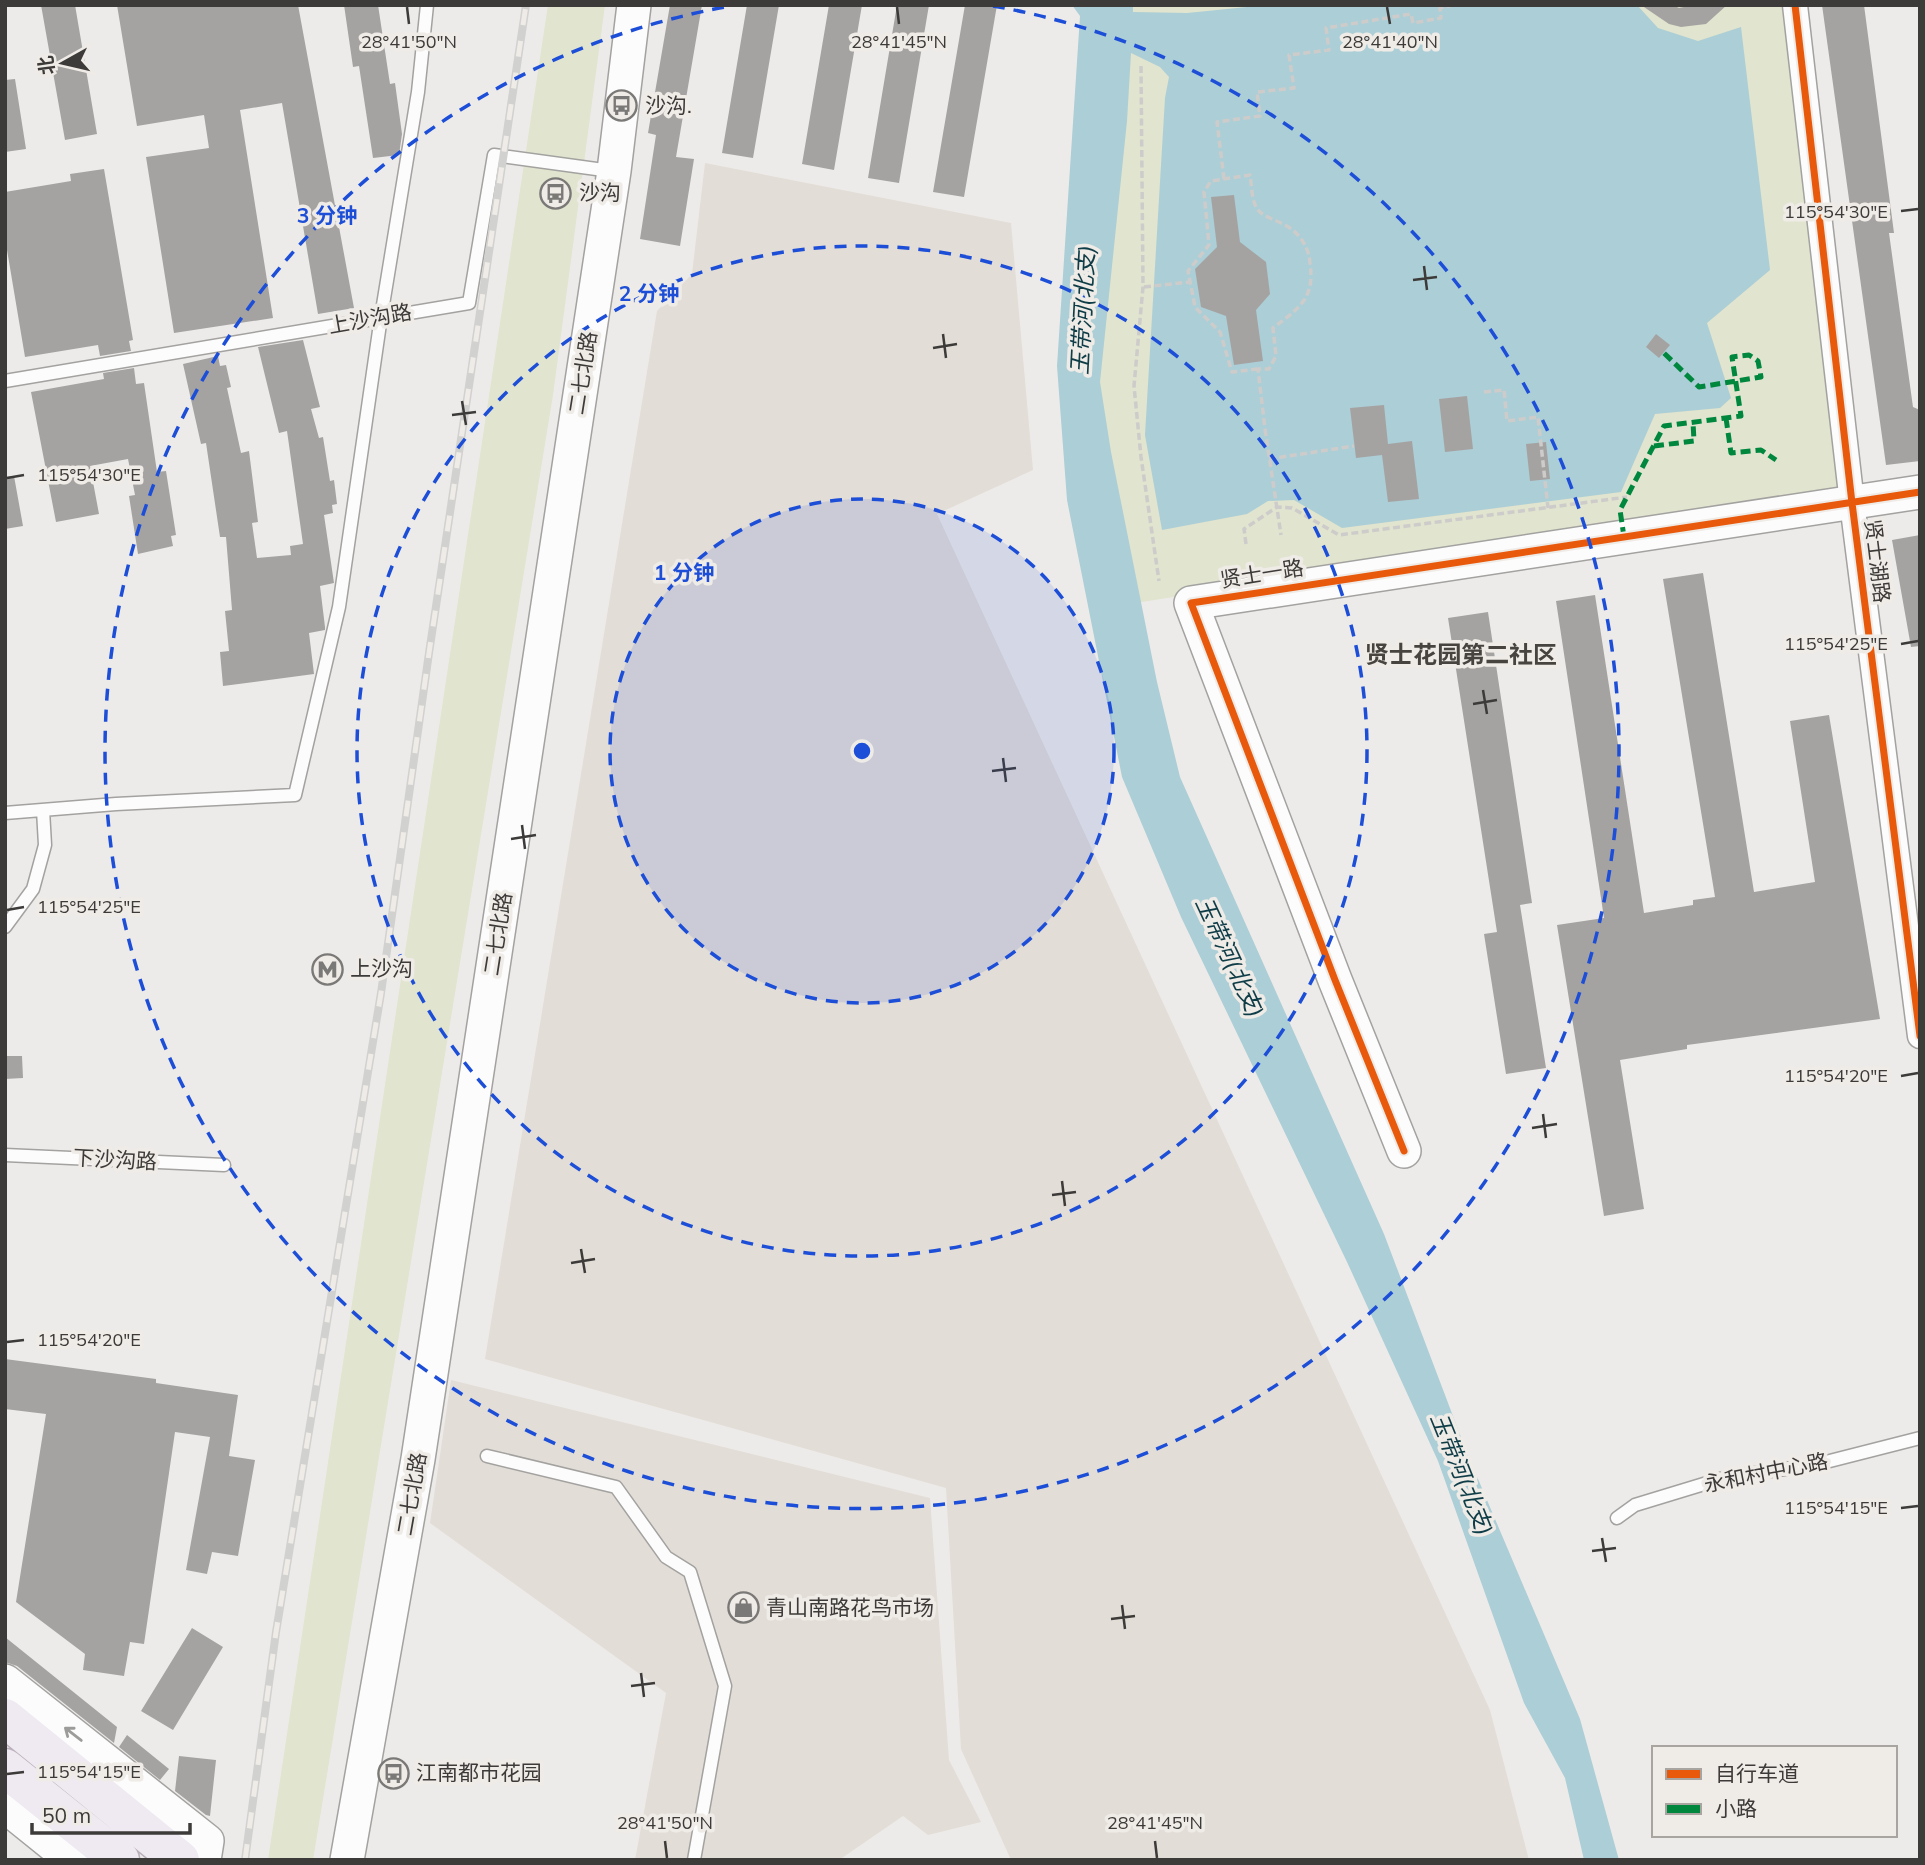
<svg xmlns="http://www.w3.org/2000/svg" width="1925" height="1865" viewBox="0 0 1925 1865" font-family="Mulish,'Noto Sans SC',sans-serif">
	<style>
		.built { fill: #e2ddd6 }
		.green { fill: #e1e4ce }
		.water { fill: #acced6 }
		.building { fill: #a5a3a2 }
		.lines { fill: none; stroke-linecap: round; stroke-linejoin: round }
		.lane-casing { stroke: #a3a2a0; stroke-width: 15 }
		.street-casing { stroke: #a3a2a0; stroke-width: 27 }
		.secondary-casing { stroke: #a3a2a0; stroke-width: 36 }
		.primary-casing { stroke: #bab0bc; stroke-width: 41 }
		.path { stroke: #cdcccb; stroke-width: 3.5; stroke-dasharray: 7 3.5; stroke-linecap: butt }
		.lane { stroke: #fcfcfc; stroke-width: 12 }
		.street { stroke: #fcfcfc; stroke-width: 24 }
		.secondary { stroke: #fcfcfc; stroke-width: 33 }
		.primary { stroke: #efe9f1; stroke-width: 38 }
		.rail-casing { stroke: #d1d1d0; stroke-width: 8 }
		.rail { stroke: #efebe7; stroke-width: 5; stroke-dasharray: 16; stroke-linecap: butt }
		.path-bridge { stroke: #cdcccb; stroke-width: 3.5; stroke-dasharray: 7 3.5; stroke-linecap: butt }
		.quiet { stroke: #00873e; stroke-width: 5; stroke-dasharray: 10 5; stroke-linecap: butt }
		.cycleway-casing { stroke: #efebe7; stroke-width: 11 }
		.cycleway { stroke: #e8590c; stroke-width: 7 }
		.oneway { stroke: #9c9c9a }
		.ticks { fill: none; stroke: #3d3b39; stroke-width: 2.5 }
		.ring { fill: none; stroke: #1d4ed8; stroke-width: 3.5; stroke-dasharray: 12 9 }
		.labels { text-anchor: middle; stroke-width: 7; stroke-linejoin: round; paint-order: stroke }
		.poi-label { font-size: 21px; fill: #3d3b39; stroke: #efebe7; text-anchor: start }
		.street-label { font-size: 21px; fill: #3d3b39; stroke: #efebe7 }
		.water-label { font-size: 23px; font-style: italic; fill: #0f3d47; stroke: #efebe7 }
		.quarter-label { font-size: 24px; font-weight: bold; fill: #474440; stroke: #efebe7 }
		.ticks-label { font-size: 18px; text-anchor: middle; fill: #3d3b39; stroke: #efebe7; stroke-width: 7; stroke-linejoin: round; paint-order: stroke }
		.centre { fill: #1d4ed8; stroke: #efebe7; stroke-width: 3.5 }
		.ring-label { font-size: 21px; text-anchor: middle; font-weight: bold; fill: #1d4ed8; stroke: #efebe7; stroke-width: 7; stroke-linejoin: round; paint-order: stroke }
	</style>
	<rect width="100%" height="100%" fill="#edebe9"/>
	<path class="built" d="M705 163 1011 223 1033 470 937 514 1490 1710 1529 1860H1011L961 1749 946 1488 485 1359 657 311 692 274Z
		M451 1380 930 1498 949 1760 981 1822 928 1835 903 1816 839 1860H635L666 1693 430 1523Z"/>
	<path class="green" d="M548 5H605L553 395 313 1860H268Z
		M1122 5H1787L1846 493 1135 603 1095 382Z"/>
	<path class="water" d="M1072 5H1133V12L1187 13 1267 5H1637L1658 28 1698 41 1741 27 1770 270 1707 323 1731 398 1720 408 1655 414 1621 492 1342 528 1294 500 1268 501 1247 514 1162 530 1145 435 1165 98 1169 77 1160 67 1131 53 1127 121 1100 382 1111 452 1157 682 1180 777 1384 1234 1467 1453 1580 1719 1619 1860H1584L1565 1778 1524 1703 1438 1461 1347 1262 1181 917 1122 777 1067 500 1057 366 1080 16Z"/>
	<path class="building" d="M41 5H75L97 134 65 140Z
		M117 5H298L354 308 318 314 282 103 240 110 273 318 174 333 146 157 209 148 204 115 137 126Z
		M344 5H378L390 84 395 83 402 134 399 155 373 158 359 66 353 67Z
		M670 5H702L676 157 694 159 680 246 640 239 656 135 648 133Z
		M747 5H779L753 158 722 153Z
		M829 5H862L834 170 802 164Z
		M897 5H929L899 183 868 178Z
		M965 5H997L964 197 933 192Z
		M1641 5H1673L1679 8 1694 5H1727L1706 24 1681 27 1669 24Z
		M1822 5H1864L1894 233H1889L1913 407 1920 410V461L1886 465Z
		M15 79 26 149 5 152V80Z
		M104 169 133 340 129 341 131 351 100 356 98 345 25 357 5 238V192L71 181 70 174Z
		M1234 195 1240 242 1266 262 1270 294 1256 310 1263 361 1234 365 1226 316 1201 307 1195 269 1217 247 1211 197Z
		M1656 334 1670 345 1659 358 1646 347Z
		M303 340 320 407 311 409 319 438 323 437 330 481 334 480 337 504 332 505 333 513 324 515 334 583 320 586 325 627V630L309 633 314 674 223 686 220 652 229 651 225 611 232 610 226 537H220L206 443 201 444 183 364 218 356 220 366 226 365 231 387 227 388 241 453 249 451 258 522 252 523 257 558 291 555 290 546 303 544 287 431 279 433 258 347Z
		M134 368 136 384 144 383 157 472 166 471 176 535 171 536 173 546 138 554 129 496 135 495 128 459 90 466 99 514 56 522 31 392 104 379 103 373Z
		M1467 396 1473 449 1445 452 1439 399Z
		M1384 405 1388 444 1412 441 1419 499 1388 502 1382 455 1356 458 1350 408Z
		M1546 442 1550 479 1530 481 1526 444Z
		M14 476 23 526 5 529V477Z
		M1920 535V646L1911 647 1892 540Z
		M1703 573 1754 892 1815 882 1790 721 1829 715 1880 1019 1687 1045V1049L1620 1060 1644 1209 1604 1216 1557 925 1604 918 1556 601 1595 595 1644 913 1693 905V900L1715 897 1663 579Z
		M1488 612 1532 903 1520 905 1546 1068 1506 1074 1484 934 1497 932 1448 618Z
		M5 1056H22L23 1078 5 1079Z
		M5 1359 156 1379V1383L238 1395 229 1456 255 1460 238 1556 212 1552 207 1574 186 1570 210 1437 175 1432 144 1644 130 1642 124 1676 83 1670 85 1654 16 1602 46 1414 5 1409Z
		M192 1628 223 1647 173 1730 141 1711Z
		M5 1637 117 1727 114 1743 17 1666 5 1662Z
		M127 1735 169 1769 160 1780 119 1747Z
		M179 1756 216 1760 210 1816 206 1815 175 1791Z"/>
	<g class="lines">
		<defs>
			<path id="lane" d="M5 381 469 303 494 155 611 171
				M5 813 116 804 295 795 339 607 381 317 418 92 427 5
				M5 927 33 889 45 845 43 810
				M5 1155 224 1165
				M487 1456 616 1487 666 1557 690 1572 725 1686 694 1860
				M1617 1518 1635 1505 1727 1477 1814 1465 1920 1438"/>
			<path id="street" d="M1795 5 1852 503 1920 1036"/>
			<path id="secondary" d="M1404 1151 1335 980 1191 603 1920 492
				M5 1681 207 1841 204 1860
				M5 1806 72 1860
				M347 1860 418 1459 614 171 634 5"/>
			<path id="primary" d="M5 1718 180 1860
				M5 1768 120 1860"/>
		</defs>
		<use href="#lane" class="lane-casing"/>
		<use href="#street" class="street-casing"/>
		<use href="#secondary" class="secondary-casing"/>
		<use href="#primary" class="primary-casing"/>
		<path class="path" d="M1141 66 1143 287 1134 386 1141 457 1159 581
			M1224 179 1217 122 1260 116 1257 92 1294 88 1289 55 1329 50 1326 28 1411 14 1413 23 1441 18 1440 8 1453 5
			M1144 287 1190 282
			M1258 369 1232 372 1220 332 1195 307 1188 271 1209 245 1204 192 1211 181 1250 175C1252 186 1251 204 1260 212 1269 220 1286 222 1297 234 1305 243 1309 251 1310 263 1315 299 1299 308 1273 328L1276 356 1269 369H1258L1265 429
			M1484 392 1504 390 1507 421 1538 417 1548 508
			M1269 459 1354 446
			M1246 544 1244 529 1277 507 1292 508 1339 535 1627 497"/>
		<use href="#lane" class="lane"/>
		<use href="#street" class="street"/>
		<use href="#secondary" class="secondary"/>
		<use href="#primary" class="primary"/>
		<defs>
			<path id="rail" d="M245 1860 276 1632 381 993 429 653 526 5"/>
		</defs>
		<use href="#rail" class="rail-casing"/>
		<use href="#rail" class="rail"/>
		<path class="path-bridge" d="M1265 429 1281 535"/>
		<path class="quiet" d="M1726 418 1731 453 1761 450 1776 460
			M1654 446 1694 441 1693 422
			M1624 537 1620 510 1664 426 1741 416 1732 357 1749 355 1758 361 1761 377 1699 387 1664 353"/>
		<defs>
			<path id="cycleway" d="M1795 5 1852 503 1920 1036
				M1404 1151 1335 980 1191 603 1920 492"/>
		</defs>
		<use href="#cycleway" class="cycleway-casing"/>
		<use href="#cycleway" class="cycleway"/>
	</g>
	<defs><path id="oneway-shaft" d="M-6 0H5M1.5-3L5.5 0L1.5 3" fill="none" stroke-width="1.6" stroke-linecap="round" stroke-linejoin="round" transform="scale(1.75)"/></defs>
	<use class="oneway" href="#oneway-shaft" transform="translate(73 1734) rotate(-142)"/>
	<path class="ticks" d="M407 7 409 24M897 7 899 24M1387 7 1390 24M1901 211 1918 209M1424 266 1427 290M1413 280 1437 277M943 334 946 358M933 348 957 344M462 401 466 425M452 415 476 412M7 478 24 475M1901 644 1918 641M1483 690 1487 714M1473 704 1497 700M1003 758 1006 782M992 771 1016 768M522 825 525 849M511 839 536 835M7 910 24 907M1901 1076 1918 1073M1543 1114 1546 1138M1532 1128 1557 1124M1062 1181 1065 1206M1052 1195 1076 1192M581 1249 585 1273M571 1263 595 1259M7 1342 24 1340M1901 1508 1918 1506M1602 1538 1606 1562M1592 1551 1616 1548M1122 1605 1125 1629M1111 1619 1135 1616M641 1673 644 1697M631 1686 655 1683M7 1774 24 1772M665 1841 667 1858M1155 1841 1157 1858"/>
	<circle cx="862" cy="751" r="252" fill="#1d4ed8" fill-opacity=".12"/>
	<g class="ring">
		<circle cx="862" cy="751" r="252"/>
		<circle cx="862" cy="751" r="505"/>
		<path d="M993 6A757 757 0 1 1 731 6"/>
	</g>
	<defs>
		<symbol id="bus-ring" viewBox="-11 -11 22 22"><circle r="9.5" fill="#efebe7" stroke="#7b7977" stroke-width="1.5"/><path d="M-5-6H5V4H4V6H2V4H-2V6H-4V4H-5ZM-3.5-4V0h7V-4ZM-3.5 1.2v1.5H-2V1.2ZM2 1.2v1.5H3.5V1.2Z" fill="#7b7977"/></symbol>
		<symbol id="metro-ring" viewBox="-11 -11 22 22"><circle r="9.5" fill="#efebe7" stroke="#7b7977" stroke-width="1.5"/><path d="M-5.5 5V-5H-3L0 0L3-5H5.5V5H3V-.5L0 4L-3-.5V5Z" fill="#7b7977"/></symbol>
		<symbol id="shop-ring" viewBox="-11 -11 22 22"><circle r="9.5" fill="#efebe7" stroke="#7b7977" stroke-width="1.5"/><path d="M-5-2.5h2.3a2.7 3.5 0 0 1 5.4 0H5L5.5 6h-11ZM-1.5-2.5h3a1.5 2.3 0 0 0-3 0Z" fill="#7b7977"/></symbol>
	</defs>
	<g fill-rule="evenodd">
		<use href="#bus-ring" x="604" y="88" width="35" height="35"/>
		<use href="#bus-ring" x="538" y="176" width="35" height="35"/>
		<use href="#metro-ring" x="310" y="952" width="35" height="35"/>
		<use href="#shop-ring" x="726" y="1590" width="35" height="35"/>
		<use href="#bus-ring" x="376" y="1756" width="35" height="35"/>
	</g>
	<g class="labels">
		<g class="poi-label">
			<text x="645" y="113">沙沟.</text>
			<text x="579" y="200">沙沟</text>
			<text x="350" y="976">上沙沟</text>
			<text x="766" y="1615">青山南路花鸟市场</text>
			<text x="416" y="1780">江南都市花园</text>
		</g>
		<g class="street-label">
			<text transform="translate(370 319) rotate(-10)" y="7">上沙沟路</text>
			<text transform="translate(583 373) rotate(-81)" y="7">二七北路</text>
			<text transform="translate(1877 561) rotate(83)" y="7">贤士湖路</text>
			<text transform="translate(1262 574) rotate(-9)" y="7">贤士一路</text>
			<text transform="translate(498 934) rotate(-81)" y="7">二七北路</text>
			<text transform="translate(115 1160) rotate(3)" y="7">下沙沟路</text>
			<text transform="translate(1766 1473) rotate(-11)" y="7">永和村中心路</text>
			<text transform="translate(412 1494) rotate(-80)" y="7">二七北路</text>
		</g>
		<g class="water-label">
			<text transform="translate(1083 310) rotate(-87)" y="8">玉带河(北支)</text>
			<text transform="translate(1230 957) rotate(65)" y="8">玉带河(北支)</text>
			<text transform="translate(1462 1474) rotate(68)" y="8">玉带河(北支)</text>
		</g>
		<g class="quarter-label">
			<text x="1461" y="663">贤士花园第二社区</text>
		</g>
	</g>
	<g class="ticks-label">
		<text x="409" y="48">28°41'50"N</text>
		<text x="899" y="48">28°41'45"N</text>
		<text x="1390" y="48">28°41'40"N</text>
		<text x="1836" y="218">115°54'30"E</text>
		<text x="89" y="481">115°54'30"E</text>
		<text x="1836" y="650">115°54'25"E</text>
		<text x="89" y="913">115°54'25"E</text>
		<text x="1836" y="1082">115°54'20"E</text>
		<text x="89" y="1346">115°54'20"E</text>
		<text x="1836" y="1514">115°54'15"E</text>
		<text x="89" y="1778">115°54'15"E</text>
		<text x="665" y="1829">28°41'50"N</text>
		<text x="1155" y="1829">28°41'45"N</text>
	</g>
	<circle cx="862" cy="751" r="10" class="centre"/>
	<g class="ring-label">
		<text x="327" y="223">3 分钟</text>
		<text x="649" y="301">2 分钟</text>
		<text x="684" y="580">1 分钟</text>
	</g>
	<rect width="1925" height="1865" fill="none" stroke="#3d3b39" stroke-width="14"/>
	<rect x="1652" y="1746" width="245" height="91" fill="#efebe7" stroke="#a8a5a1" stroke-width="2"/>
	<rect x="1666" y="1769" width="35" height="10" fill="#e8590c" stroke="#a8a5a1" stroke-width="2"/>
	<text x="1715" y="1781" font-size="21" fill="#3d3b39">自行车道</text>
	<rect x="1666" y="1804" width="35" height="10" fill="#00873e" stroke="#a8a5a1" stroke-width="2"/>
	<text x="1715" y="1816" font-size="21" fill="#3d3b39">小路</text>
	<g transform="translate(63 63) rotate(262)" stroke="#efebe7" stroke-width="5" paint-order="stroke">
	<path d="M0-5L12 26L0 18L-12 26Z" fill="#3d3b39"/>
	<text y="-10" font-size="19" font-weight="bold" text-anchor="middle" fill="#3d3b39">北</text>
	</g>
	<path d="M32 1823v10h158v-10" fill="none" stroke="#3d3b39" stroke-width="3.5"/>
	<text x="42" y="1823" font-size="21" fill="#3d3b39" stroke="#efebe7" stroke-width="5" paint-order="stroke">50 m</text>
</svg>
